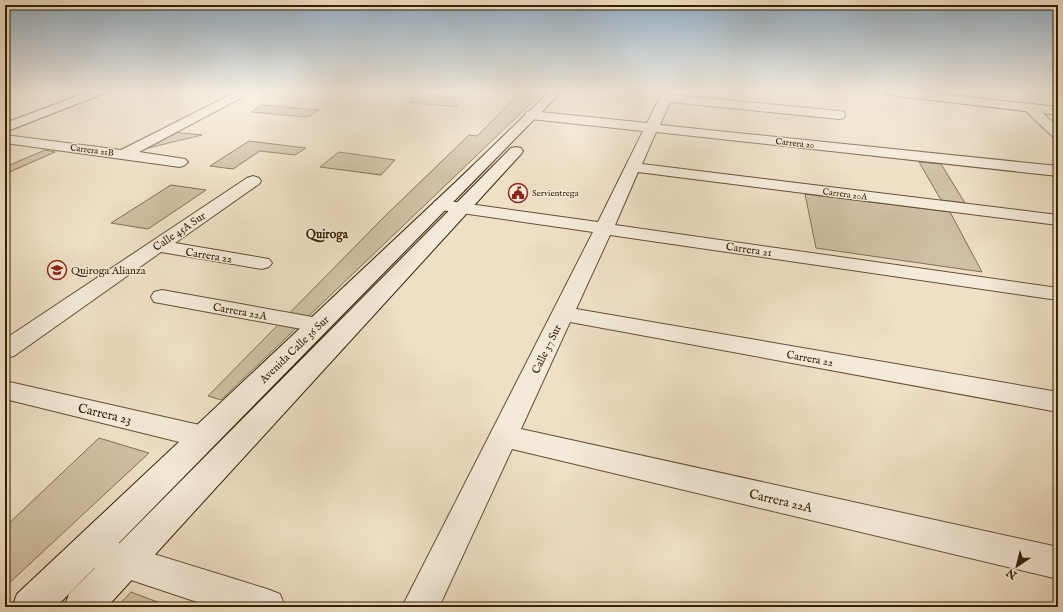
<svg xmlns="http://www.w3.org/2000/svg" width="1063" height="612" viewBox="0 0 1063 612" font-family="'IM FELL English',serif">
	<style>
		.green { fill: #cfbfa4; stroke: #827054 }
		.lines { fill: none; stroke-linecap: round; stroke-linejoin: round }
		.street-casing { stroke: #645034; stroke-width: 2 }
		.secondary-casing { stroke: #362003; stroke-width: 2 }
		.primary-casing { stroke: #362003; stroke-width: 2 }
		.street { fill: #f4ead9; fill-rule: evenodd }
		.secondary { fill: #f4ead9; fill-rule: evenodd }
		.primary { fill: #eedfc5; fill-rule: evenodd }
		.labels { text-anchor: middle; stroke-width: 3; stroke-linejoin: round; paint-order: stroke }
		.far-street-label { font-size: 9px; fill: #362003; stroke: #f4ead9 }
		.far-poi-label { font-size: 9px; fill: #362003; stroke: #f4ead9; text-anchor: start }
		.street-label { font-size: 11px; fill: #362003; stroke: #f4ead9 }
		.poi-label { font-size: 11px; fill: #362003; stroke: #f4ead9; text-anchor: start }
		.neighbourhood-label { font-size: 12px; font-weight: bold; fill: #362003; stroke: #f4ead9 }
		.near-street-label { font-size: 13px; fill: #362003; stroke: #f4ead9 }
	</style>
	<rect width="100%" height="100%" fill="#eedfc5"/>
	<filter id="stains"><feTurbulence type="fractalNoise" baseFrequency=".005" numOctaves="4"/><feColorMatrix values="0 0 0 0 .2 0 0 0 0 .09 0 0 0 0 .02 0 0 0 .5 -.17"/></filter>
	<radialGradient id="worn" r=".72"><stop offset=".6" stop-color="#630" stop-opacity="0"/><stop offset="1" stop-color="#630" stop-opacity=".3"/></radialGradient>
	<path class="green" d="M522 91H544L221 400 208 396 383 218 469 135 477 136Z
		M418 94 465 98 456 107 409 102Z
		M262 105 319 110 308 117 251 112Z
		M172 132 202 135 144 149Z
		M249 141 306 148 295 155 260 151 233 169 210 166Z
		M45 150 55 152 5 174V167Z
		M339 152 395 160 381 175 320 167Z
		M919 162 941 164 965 203 941 200Z
		M171 185 206 190 148 229 111 223Z
		M805 194 950 212 982 272 816 248Z
		M99 438 149 453 5 587V527Z
		M131 592 171 607H117Z"/>
	<g class="lines">
		<defs>
			<path id="street" d="M238 91H252L250 93 139 152 185 159 188 162 185 165 180 167 5 143V135L121 150Z
				M663 91H675L673 95 839 111 844 112 845 115 844 118 839 119 670 102 660 125 1058 166V176L656 132 642 164 1058 215V225L638 172 615 225 1058 288V300L610 235 576 309 1058 392V412L570 322 521 429 1058 547V579L512 449 439 607H402L593 232 441 210 435 209 432 205 435 201 441 200 598 222 643 131 531 119 526 118 525 115 526 112 531 111 647 123Z
				M1030 104 1034 105 1058 127V138L1053 137 1026 111 1024 108 1026 105Z
				M253 176 259 178 261 181 259 184 175 243 269 259 272 263 269 267 262 269 161 252 14 356 5 358V339L247 178Z
				M162 290 318 318 326 320 329 325 326 330 318 332 154 302 151 297 154 292Z
				M5 381 204 426 214 429 218 437 214 445 204 448 5 399Z
				M89 534 267 589 280 594 285 607H212L89 566 77 561 72 550 77 539Z"/>
			<path id="secondary" d="M91 91H107L105 93 5 132V123Z
				M550 91H562L56 607H12L17 594 460 178Z
				M516 147 521 148 523 151 521 154 107 607H64L69 594 511 148Z"/>
			<path id="primary" d="M883 91H916L1058 107V115L889 95 885 93Z"/>
		</defs>
		<use href="#street" class="street-casing"/>
		<use href="#secondary" class="secondary-casing"/>
		<use href="#primary" class="primary-casing"/>
		<use href="#street" class="street"/>
		<use href="#secondary" class="secondary"/>
		<use href="#primary" class="primary"/>
	</g>
	<linearGradient id="sky" x2="0" y2="1"><stop stop-color="#91abc0"/><stop offset="0.52" stop-color="#f7f1e5"/><stop offset="1" stop-color="#f7f1e5" stop-opacity="0"/></linearGradient>
	<rect width="1063" height="176" fill="url(#sky)"/>
	<defs>
		<symbol id="civic-ring" viewBox="-11 -11 22 22"><circle r="9.5" fill="#f4ead9" stroke="#8f2418" stroke-width="1.5"/><path d="M-.6-6.5H3V-4.5H.6V-3L4-1V1h2V6H-6V1h2V-1L-.6-3ZM-1.2 2.5V6h2.4V2.5Z" fill="#8f2418"/></symbol>
		<symbol id="school-ring" viewBox="-11 -11 22 22"><circle r="9.5" fill="#f4ead9" stroke="#8f2418" stroke-width="1.5"/><path d="M0-5L7-2L0 1L-7-2ZM-4 1L0 2.5L4 1V4Q0 6-4 4Z" fill="#8f2418"/></symbol>
	</defs>
	<g fill-rule="evenodd">
		<use href="#civic-ring" x="507" y="182" width="22" height="22"/>
		<use href="#school-ring" x="46" y="259" width="22" height="22"/>
	</g>
	<g class="labels">
		<g class="far-street-label">
			<text transform="translate(795 143) rotate(6)" y="3">Carrera 20</text>
			<text transform="translate(92 150) rotate(7)" y="3">Carrera 21B</text>
			<text transform="translate(845 194) rotate(7)" y="3">Carrera 20A</text>
		</g>
		<g class="far-poi-label">
			<text x="532" y="196">Servientrega</text>
		</g>
		<g class="street-label">
			<text transform="translate(179 231) rotate(-34)" y="4">Calle 45A Sur</text>
			<text transform="translate(749 249) rotate(8)" y="4">Carrera 21</text>
			<text transform="translate(209 255) rotate(9)" y="4">Carrera 22</text>
			<text transform="translate(240 311) rotate(10)" y="4">Carrera 22A</text>
			<text transform="translate(294 349) rotate(-44)" y="4">Avenida Calle 36 Sur</text>
			<text transform="translate(546 349) rotate(-64)" y="4">Calle 37 Sur</text>
			<text transform="translate(810 358) rotate(10)" y="4">Carrera 22</text>
		</g>
		<g class="poi-label">
			<text x="71" y="274">Quiroga Alianza</text>
		</g>
		<g class="neighbourhood-label">
			<text x="327" y="238">Quiroga</text>
		</g>
		<g class="near-street-label">
			<text transform="translate(105 413) rotate(13)" y="5">Carrera 23</text>
			<text transform="translate(781 500) rotate(13)" y="5">Carrera 22A</text>
		</g>
	</g>
	<rect width="1063" height="612" fill="none" stroke="#eedfc5" stroke-width="20"/>
	<rect x="6" y="6" width="1051" height="600" fill="none" stroke="#362003" stroke-width="2"/>
	<rect x="10" y="10" width="1043" height="592" fill="none" stroke="#362003"/>
	<g transform="translate(1017 566) rotate(215)" stroke="#f4ead9" stroke-width="3" paint-order="stroke">
	<path d="M0-3L7 15L0 10L-7 15Z" fill="#362003"/>
	<text y="-6" font-size="11" font-weight="bold" text-anchor="middle" fill="#362003">N</text>
	</g>
	<rect width="100%" height="100%" filter="url(#stains)"/>
	<rect width="100%" height="100%" fill="url(#worn)"/>
</svg>
